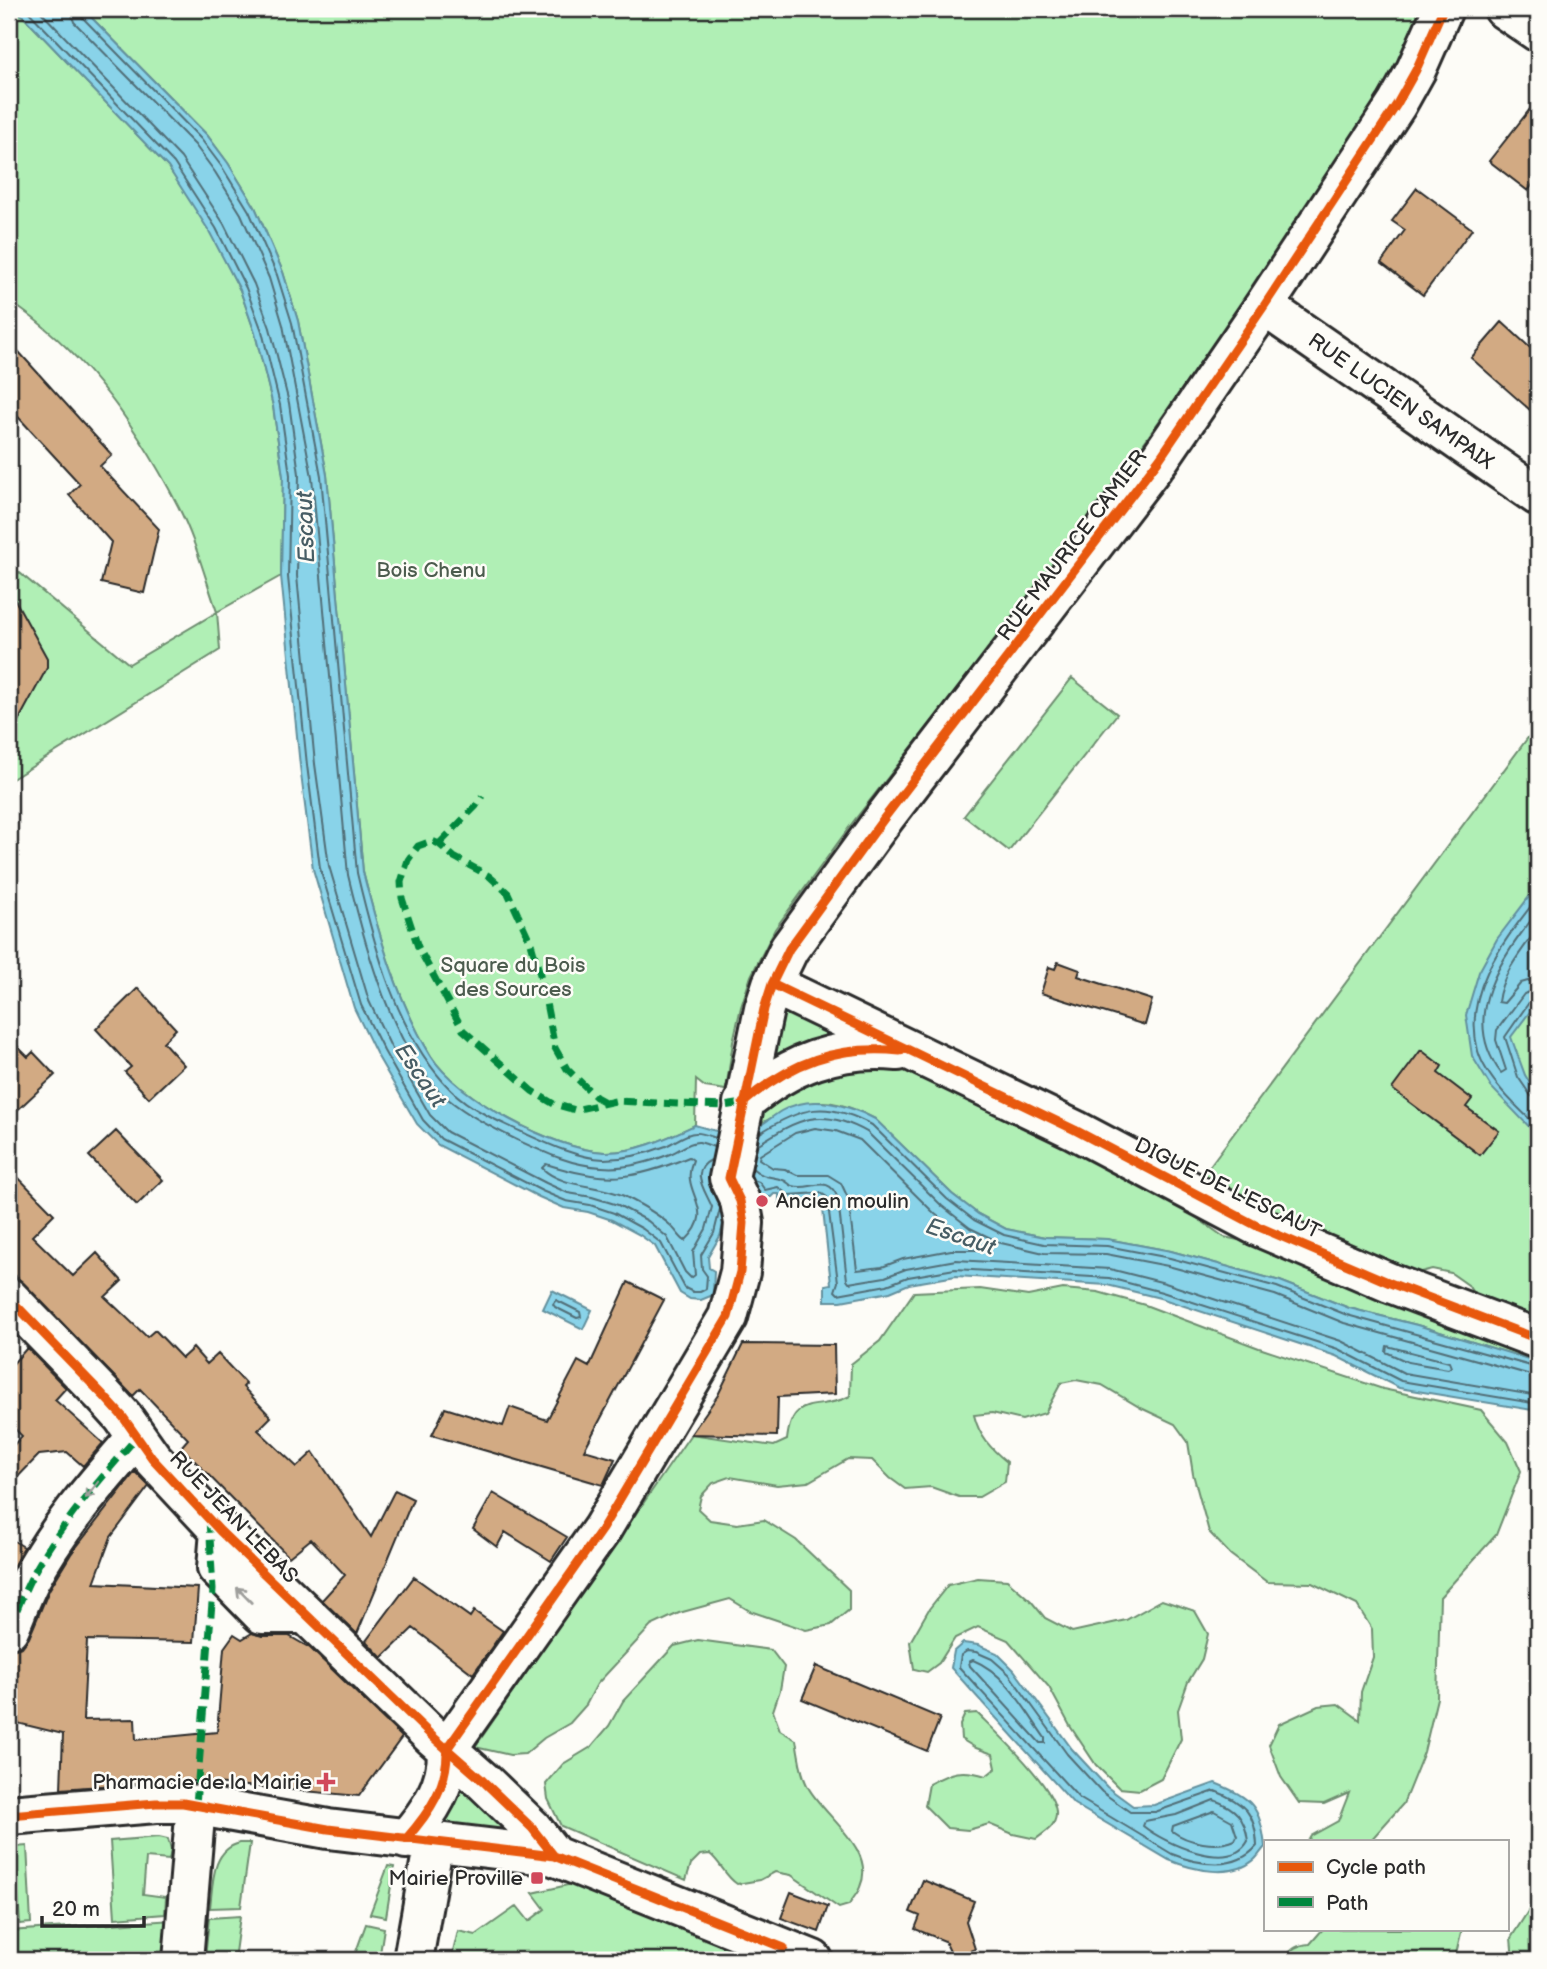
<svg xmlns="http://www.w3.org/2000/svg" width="1547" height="1969" viewBox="0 0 1547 1969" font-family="'Balsamiq Sans',sans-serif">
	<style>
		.green { fill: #b0efb5; stroke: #6e8d70; stroke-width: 2 }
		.water { fill: #89d3e9; stroke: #63909d; stroke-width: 2 }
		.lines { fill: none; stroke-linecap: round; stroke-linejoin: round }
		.shore { stroke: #516e77; stroke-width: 2 }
		.building { fill: #d2aa83; stroke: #2b2b2b; stroke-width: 2 }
		.minor-casing { stroke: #2b2b2b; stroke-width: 44 }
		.minor { stroke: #fdfcf7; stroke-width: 38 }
		.quiet { stroke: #00873e; stroke-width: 7; stroke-dasharray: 14 7; stroke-linecap: butt }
		.cycleway-casing { stroke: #fdfcf7; stroke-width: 13 }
		.cycleway { stroke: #e8590c; stroke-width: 9 }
		.oneway { stroke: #9e9e9b }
		.poi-dot { fill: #d1495b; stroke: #fdfcf7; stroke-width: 2.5 }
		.labels { text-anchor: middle; stroke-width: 5; stroke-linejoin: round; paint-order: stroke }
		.street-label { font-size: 21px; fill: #2b2b2b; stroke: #fdfcf7 }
		.park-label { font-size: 21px; fill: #4c5c4e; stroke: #fdfcf7 }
		.poi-label { font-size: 21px; fill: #2b2b2b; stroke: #fdfcf7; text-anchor: end }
		.water-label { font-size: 23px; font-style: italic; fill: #475d64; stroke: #fdfcf7 }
	</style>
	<rect width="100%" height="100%" fill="#fdfcf7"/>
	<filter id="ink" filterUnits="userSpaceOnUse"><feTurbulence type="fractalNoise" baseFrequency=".0143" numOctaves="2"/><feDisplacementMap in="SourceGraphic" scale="14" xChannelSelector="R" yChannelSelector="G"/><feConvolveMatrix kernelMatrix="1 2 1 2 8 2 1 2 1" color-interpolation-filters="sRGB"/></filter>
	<g filter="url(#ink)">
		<path class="green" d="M9 9H16L168 167 210 231 240 290 255 333 273 406 283 476 281 576 217 612 220 650 9 781V564L129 664 217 612C205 577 195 539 178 506 138 428 83 349 9 301Z
			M83 9H1422L1401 59 1362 120 1250 292 1143 444 984 655 853 822 775 929 751 976 741 1007 733 1042 726 1090 705 1087 696 1080 695 1125C667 1138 636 1153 604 1152 555 1150 457 1098 431 1056 397 1000 379 935 363 872L327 475 298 321 283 272 255 207 228 163 207 135Z
			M1072 678 1117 714 1009 851 964 816Z
			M1538 724V1326L1478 1301 1468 1285 1451 1273 1432 1269 1417 1273 1200 1179Z
			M788 1012 847 1032 781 1059 771 1051 781 1016Z
			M902 1068 941 1082 1180 1206 1224 1237 1238 1240 1253 1235 1538 1347V1362L1417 1325 1349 1308 1280 1281 1171 1251 1107 1239 1045 1237 1006 1229 978 1214 952 1194 875 1119C821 1090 798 1101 749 1131L755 1116 825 1069Z
			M980 1289 1028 1296 1063 1289 1098 1292 1145 1305 1259 1348 1383 1389 1481 1410 1508 1442 1521 1471 1496 1535 1440 1597 1437 1698 1424 1752 1403 1804 1370 1841H1308L1311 1836 1338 1821 1349 1793 1324 1804 1299 1803 1281 1777 1269 1745 1279 1724 1318 1706 1338 1704 1360 1720 1361 1692 1373 1657 1372 1629 1357 1605 1312 1583 1267 1582 1231 1555 1209 1532 1193 1474 1188 1442 1175 1424 1141 1408 1102 1385 1076 1380 1061 1383 1045 1413 1022 1420 992 1413 974 1415C979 1436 991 1449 1007 1462L1005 1482 979 1497H959L931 1487 905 1489 890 1478 872 1460 848 1459 808 1482 777 1485 730 1477 713 1483 701 1496 698 1509 710 1520 737 1524 764 1520 796 1540 849 1590V1610L831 1625 806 1630 750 1611 730 1599 679 1613 651 1626 597 1684 586 1705 570 1723 544 1738 525 1754 510 1755 475 1747 691 1434 774 1446 787 1440C792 1392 818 1413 850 1396L851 1364 880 1341 914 1292Z
			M978 1578 1007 1580 1031 1601 1045 1618 1072 1632 1126 1620 1162 1600 1195 1611 1208 1634 1202 1659 1188 1682 1178 1710 1181 1739 1161 1779 1140 1790 1119 1788 1096 1765 1070 1726 1049 1687 1008 1640 978 1627 955 1638 939 1663 927 1672 914 1669 910 1642 929 1609 948 1585Z
			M698 1640 771 1650 784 1667 780 1690 773 1711 780 1730 796 1740C799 1755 800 1773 808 1787 824 1817 877 1849 860 1887 858 1893 852 1899 849 1905L839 1908 791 1875 775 1872 760 1880 737 1884C725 1876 721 1863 710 1854L700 1855 691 1864 686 1880 561 1826 548 1799 546 1784 563 1764 591 1747 609 1726 623 1701 674 1646Z
			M977 1713C995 1731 1059 1790 1056 1815 1055 1827 1045 1832 1036 1839L1013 1834 989 1824 968 1830 947 1828 925 1806 929 1784C951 1772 961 1768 986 1776L996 1768 993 1754 976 1748 961 1739 960 1725 965 1714Z
			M465 1785 527 1836 443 1829 441 1818Z
			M159 1837 168 1839 171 1850 169 1860 146 1858 143 1894 166 1897 165 1914 115 1918 110 1841Z
			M240 1843H250L241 1907 210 1908C213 1884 211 1850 240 1843Z
			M27 1846 31 1923 20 1924 15 1847Z
			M388 1866 394 1867 386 1917 370 1914Z
			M572 1884 728 1945 731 1950 733 1960H451L458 1931 476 1935 517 1906 529 1921 545 1909 533 1893Z
			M1538 1904V1960H1513L1511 1938 1532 1905Z
			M240 1916 234 1960H205L209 1918Z
			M173 1920 169 1960H9V1931Z
			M366 1924 384 1928 379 1960H353Z
			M1323 1929H1462L1455 1958 1451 1960H1285C1290 1948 1298 1945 1310 1944Z"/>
		<path class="water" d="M16 9H83L207 135 228 163 255 207 283 272 298 321 327 475 363 872C379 935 397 1000 431 1056 457 1098 555 1150 604 1152 636 1153 667 1138 695 1125 712 1130 730 1137 749 1131 760 1128 771 1117 781 1111 811 1094 847 1104 875 1119L952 1194 978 1214 1006 1229 1045 1237 1107 1239 1171 1251 1280 1281 1349 1308 1417 1325 1538 1362V1411L1399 1388 1336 1356 1160 1298 1107 1285 956 1276 909 1284 890 1292 841 1301H825V1285L831 1284 822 1200 779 1203V1194H774L771 1197H757L754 1187 729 1205 720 1236 708 1257 709 1268 714 1271 713 1295 701 1300 690 1299 680 1293 655 1246 640 1235 612 1220 588 1212 564 1208 539 1197 438 1145 417 1124 377 1055 354 1008 313 869 300 766 281 576 283 476 273 406 255 333 240 290 209 231 168 167Z
			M1538 885V1001L1511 1037 1525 1075 1538 1096V1136L1491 1087 1472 1056 1466 1015 1479 972 1497 939Z
			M552 1290 592 1310 583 1329 543 1309Z
			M963 1643 978 1645 997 1653 1014 1670 1072 1749 1107 1787 1133 1806 1154 1805 1215 1783C1252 1798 1261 1807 1265 1847 1261 1851 1258 1857 1254 1860 1232 1879 1193 1870 1169 1860L1074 1804 951 1668 954 1651Z"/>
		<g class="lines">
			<path class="shore" d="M26 9 174 163 216 228 246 288 262 331 280 405 290 475 288 577 307 765 320 868 361 1005 384 1051 423 1120 441 1139 542 1191 566 1201 590 1205 614 1213 643 1229 661 1243 685 1288 693 1292H700L706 1289 707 1276 702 1269 701 1255 714 1233 720 1209
				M38 9 181 158 224 224 254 284 270 328 289 403 299 474 297 576 315 764 329 866 369 1001 391 1047 430 1115 447 1132 546 1183 568 1193 592 1197 618 1205 648 1221 667 1237 685 1272 691 1278 695 1275 693 1252 706 1229 712 1207C705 1190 689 1171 711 1160
				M70 9 74 22 195 145 215 172 241 214 269 278 283 325 312 477 348 875C364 942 393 1055 448 1099 469 1116 493 1128 517 1140 543 1152 573 1166 602 1167 624 1169 650 1162 670 1154 678 1151 690 1141 699 1142 704 1143 709 1145 714 1147
				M78 9 81 16 201 139 222 167 249 211 277 275 292 323 321 476 357 873C374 945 397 1036 451 1090 470 1109 499 1122 524 1133 548 1144 577 1158 604 1159 625 1159 648 1153 666 1146 675 1142 686 1133 695 1133 701 1132 710 1136 716 1138
				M1538 897C1504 941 1462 991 1478 1051 1486 1079 1518 1108 1538 1127
				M1538 911C1502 958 1458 1016 1501 1073L1506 1070 1496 1040 1497 1030 1524 994 1538 989
				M1538 928C1522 950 1501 975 1498 1002L1504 1003 1521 983 1538 978
				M1538 998 1530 1001 1505 1037 1518 1077 1531 1096 1538 1098
				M815 1128 836 1131 860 1140 935 1214 963 1236 980 1245V1250H951L903 1259 882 1267 857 1270 848 1198 841 1183 828 1175H797L785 1169 773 1168 759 1159 760 1155 795 1133Z
				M760 1133C801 1107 826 1100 872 1125L947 1199 974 1220 1004 1235 1044 1244 1107 1246 1170 1258 1277 1287 1347 1315 1538 1368
				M757 1145C798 1119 820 1106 867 1132L942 1206 970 1228 1001 1243 1044 1253 1106 1254 1168 1266 1275 1295 1344 1323 1538 1377
				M689 1157 693 1160C678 1194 720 1208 685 1241 679 1237 676 1230 670 1225 657 1213 640 1204 624 1196 599 1184 562 1188 542 1168L546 1164C606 1183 631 1181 689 1157Z
				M752 1168C766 1180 770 1175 783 1180 787 1181 789 1185 793 1186 810 1192 829 1172 838 1199L847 1280 849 1283 885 1277 906 1269 956 1260 1110 1269 1165 1283 1341 1341 1404 1373 1538 1396
				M753 1180 759 1182 765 1190 778 1187 788 1195 821 1193 827 1197 838 1282 835 1291 838 1294 887 1285 908 1277 955 1269 1109 1278 1162 1292 1338 1349 1401 1381 1538 1404
				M556 1300 580 1312 581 1317 577 1318 555 1307 553 1304Z
				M1387 1346 1449 1362 1451 1367 1448 1369 1408 1362 1386 1352Z
				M967 1651 976 1652 992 1659 1009 1674 1067 1754 1102 1792 1130 1812H1155L1215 1791C1244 1802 1256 1814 1257 1846 1236 1871 1199 1865 1172 1854L1079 1798 959 1667 961 1655Z
				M973 1660C1006 1673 1025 1710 1045 1738V1743H1040L970 1666 969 1662Z
				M1214 1800C1236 1808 1245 1818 1248 1841 1230 1874 1164 1843 1143 1826L1145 1821 1176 1815Z
				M1214 1811 1232 1821 1237 1836 1235 1840C1217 1848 1188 1843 1172 1831L1173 1826Z"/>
		</g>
		<path class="building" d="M1538 99V177L1528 191 1489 161Z
			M1417 188 1472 229 1423 295 1381 263 1405 230 1392 221Z
			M1502 322 1538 355V417L1471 358Z
			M9 341 112 455 100 466 159 529 144 593 101 583 111 542 69 495 80 484 9 407Z
			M9 589 47 658V668L9 738Z
			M1058 962 1080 970 1078 976 1152 1000 1145 1025 1041 993 1049 967 1055 969Z
			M138 988 176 1029 163 1042 184 1065 149 1098 125 1072 131 1067 96 1029Z
			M9 1038 28 1057 33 1052 55 1075 9 1118Z
			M1421 1050 1442 1066 1438 1073 1472 1099 1466 1107 1499 1131 1480 1155 1392 1089Z
			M116 1131 163 1180 137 1205 89 1156Z
			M9 1168 54 1214 32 1236 73 1276 97 1253 122 1281 105 1297 147 1337 155 1330 182 1358 193 1348 207 1364 218 1354 246 1384 243 1387 271 1417 258 1430 297 1467 313 1452 371 1537 395 1490 413 1499 357 1634 322 1600 345 1575 311 1539 289 1557 181 1447 188 1439 140 1389 133 1396 9 1269Z
			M628 1282 664 1300 584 1450 615 1459 603 1485 432 1435 445 1408 503 1426 510 1407 547 1420 578 1361 589 1367Z
			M743 1344 834 1345 835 1394 778 1397 777 1436 691 1434 718 1395Z
			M27 1348 66 1388 55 1400 103 1443 83 1466 67 1452 39 1455 9 1486V1450L22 1436 9 1423V1368Z
			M135 1472 149 1486 111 1537 94 1583 198 1588 194 1642 87 1640 83 1720 135 1719 136 1740 217 1732 224 1648 234 1634 242 1639 252 1633 262 1636H289L310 1648 402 1737 359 1796 182 1780 61 1789 63 1734 9 1721V1650L22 1647 29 1638 49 1590 71 1554Z
			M493 1493 567 1537 551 1561 505 1532 497 1547 473 1529Z
			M9 1538 24 1547 9 1574Z
			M414 1577 470 1617 474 1611 503 1631 473 1674 413 1628 382 1658 366 1641Z
			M816 1666 940 1718 927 1751 802 1699Z
			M923 1880 974 1901 966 1921 975 1949 953 1958 945 1941 915 1929 920 1916 910 1912Z
			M791 1892 828 1906 819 1932 781 1918Z"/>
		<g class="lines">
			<defs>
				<path id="minor" d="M1504 9 1538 32
					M1264 306 1538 496
					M772 984 1075 1130 1257 1226 1390 1283 1538 1339
					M743 1103C789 1064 837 1045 898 1051
					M9 1298 103 1395 123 1417 152 1458 220 1531 433 1737 482 1780 532 1828 554 1856
					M220 1531 217 1568 262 1614H304
					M9 1629C16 1613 22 1596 30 1580 57 1528 98 1482 136 1438
					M447 1749 602 1529 728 1317 740 1272 744 1223 740 1201 729 1178 764 1009 772 984 789 949 885 817 1160 458 1264 306 1397 104 1416 70 1443 9
					M9 1815 156 1803H183L328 1829 554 1856 813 1960
					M406 1839C430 1812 448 1785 447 1749
					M183 1960 196 1805
					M413 1960 434 1841"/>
			</defs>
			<use href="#minor" class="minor-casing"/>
			<use href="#minor" class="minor"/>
			<path class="quiet" d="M439 844 476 806 482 796
				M605 1102 596 1097 567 1069 555 1048 541 978 531 943 508 893 489 876 454 857 439 844 432 841 418 846 408 860 401 882 402 898 418 947 463 1030 532 1091 554 1104 575 1110 615 1101 724 1106 743 1103 748 1099
				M9 1629C16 1613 22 1596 30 1580 57 1528 98 1482 136 1438
				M196 1805 213 1590 209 1519"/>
			<defs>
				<path id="cycleway" d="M772 984 1075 1130 1257 1226 1390 1283 1538 1339
					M743 1103C791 1062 837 1045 900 1051
					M9 1298 103 1395 123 1417 152 1458 220 1531 433 1737 482 1780 532 1828 554 1856
					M447 1749 602 1529 728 1317 740 1272 744 1223 740 1201 729 1178 764 1009 772 984 789 949 885 817 1160 458 1264 306 1397 104 1416 70 1443 9
					M9 1815 156 1803H183L328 1829 554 1856 784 1948
					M406 1839C430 1812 448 1785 447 1749"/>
			</defs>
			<use href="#cycleway" class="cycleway-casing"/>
			<use href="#cycleway" class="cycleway"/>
		</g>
		<defs><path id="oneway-shaft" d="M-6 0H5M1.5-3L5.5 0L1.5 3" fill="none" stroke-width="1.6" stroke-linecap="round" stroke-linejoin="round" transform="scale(1.75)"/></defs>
		<g class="oneway">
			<use href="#oneway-shaft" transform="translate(92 1490) rotate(129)"/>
			<use href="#oneway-shaft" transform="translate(244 1595) rotate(-134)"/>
		</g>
	</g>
	<g class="poi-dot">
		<circle cx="762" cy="1201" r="7"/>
		<path d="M322.5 1771.5h7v7h7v7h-7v7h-7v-7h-7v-7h7z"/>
		<rect x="530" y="1871" width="14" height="14" rx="3.5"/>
	</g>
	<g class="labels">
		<g class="street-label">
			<text transform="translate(1401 401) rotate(35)" y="7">RUE LUCIEN SAMPAIX</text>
			<text transform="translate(1072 545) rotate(-53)" y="7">RUE MAURICE CAMIER</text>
			<text transform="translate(1228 1188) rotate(26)" y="7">DIGUE DE L'ESCAUT</text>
			<text transform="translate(234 1517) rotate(46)" y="7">RUE JEAN LEBAS</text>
		</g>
		<g class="park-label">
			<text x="431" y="577">Bois Chenu</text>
			<text x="513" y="972">Square du Bois<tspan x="513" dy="24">des Sources</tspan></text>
		</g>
		<g class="poi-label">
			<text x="776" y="1208" text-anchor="start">Ancien moulin</text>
			<text x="312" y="1789">Pharmacie de la Mairie</text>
			<text x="523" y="1885">Mairie Proville</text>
		</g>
		<g class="water-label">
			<text transform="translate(305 527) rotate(-92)" y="8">Escaut</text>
			<text transform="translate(421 1075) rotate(56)" y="8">Escaut</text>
			<text transform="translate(961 1236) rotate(19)" y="8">Escaut</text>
		</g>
	</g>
	<rect width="1547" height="1969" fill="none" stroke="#fdfcf7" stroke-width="35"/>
	<rect x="18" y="18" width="1512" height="1934" fill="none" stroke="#2b2b2b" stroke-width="2.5" filter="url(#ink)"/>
	<rect x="1264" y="1840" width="245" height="91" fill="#fdfcf7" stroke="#a9a8a5" stroke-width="2"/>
	<rect x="1278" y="1862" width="35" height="10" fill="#e8590c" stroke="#a9a8a5" stroke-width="2"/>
	<text x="1326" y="1874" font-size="21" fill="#2b2b2b">Cycle path</text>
	<rect x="1278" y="1897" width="35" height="10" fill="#00873e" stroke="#a9a8a5" stroke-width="2"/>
	<text x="1326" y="1910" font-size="21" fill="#2b2b2b">Path</text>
	<path d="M42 1916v10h102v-10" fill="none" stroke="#2b2b2b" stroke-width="3.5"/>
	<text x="52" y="1916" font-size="21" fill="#2b2b2b" stroke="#fdfcf7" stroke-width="5" paint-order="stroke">20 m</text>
</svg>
